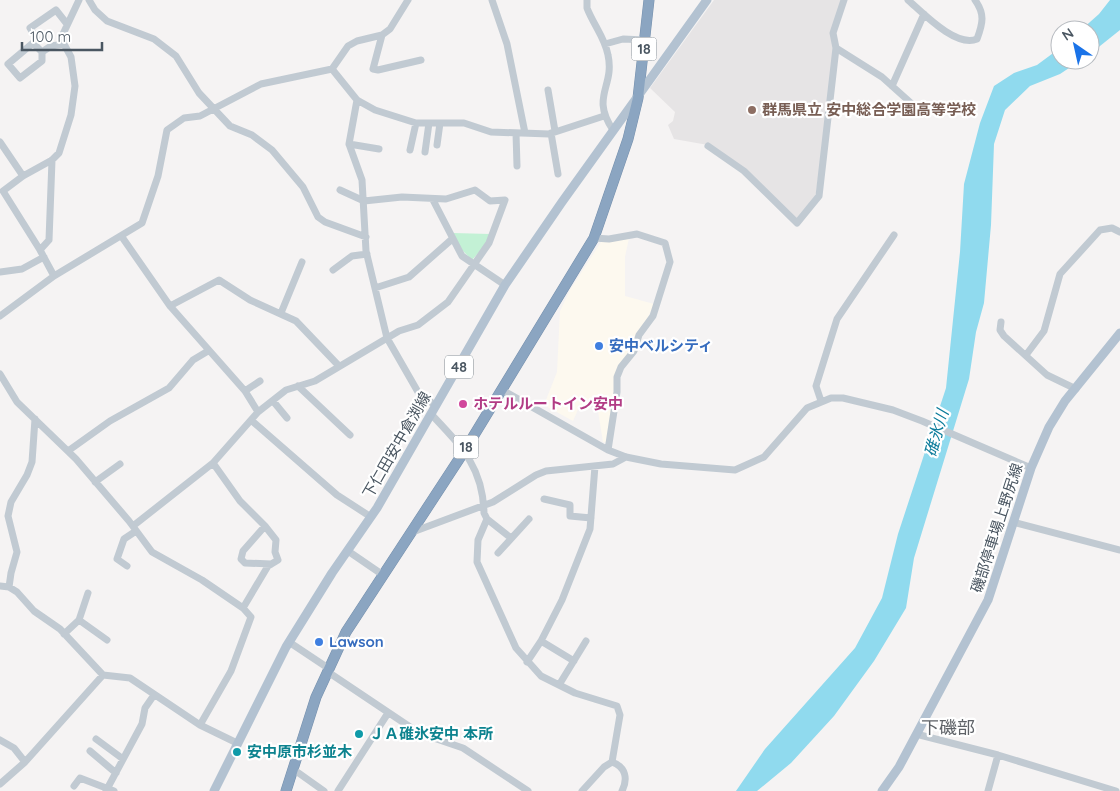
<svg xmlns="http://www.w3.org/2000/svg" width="1120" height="791" viewBox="0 0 1120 791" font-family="Quicksand,'Noto Sans JP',sans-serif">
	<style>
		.commercial { fill: #fdf9ef }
		.education { fill: #e6e4e5 }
		.green { fill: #c3f1d5 }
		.water { fill: #90daee }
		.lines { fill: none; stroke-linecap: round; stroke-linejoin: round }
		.highway-casing { stroke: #7690ad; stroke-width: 11 }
		.minor { stroke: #c1cad2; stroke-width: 7 }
		.major { stroke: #b3c2d1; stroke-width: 9 }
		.highway { stroke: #8ba5c1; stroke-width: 10 }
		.education-dot { fill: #8d6e63; stroke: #fff; stroke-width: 2 }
		.shop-dot { fill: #3f7fe0; stroke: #fff; stroke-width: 2 }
		.hotel-dot { fill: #d1479c; stroke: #fff; stroke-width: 2 }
		.culture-dot { fill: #0f9aa8; stroke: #fff; stroke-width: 2 }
		.labels { text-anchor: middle; stroke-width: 4.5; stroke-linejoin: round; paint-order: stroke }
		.shield { fill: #fff; stroke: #808990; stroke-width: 1 }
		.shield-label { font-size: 14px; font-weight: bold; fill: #4a5661 }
		.education-label { font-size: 15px; font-weight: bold; fill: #785e54; stroke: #fff; text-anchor: start }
		.shop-label { font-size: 15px; font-weight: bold; fill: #366cbe; stroke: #fff; text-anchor: start }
		.hotel-label { font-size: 15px; font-weight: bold; fill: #b23c85; stroke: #fff; text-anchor: start }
		.street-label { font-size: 15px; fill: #4a5661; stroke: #fff }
		.culture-label { font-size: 15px; font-weight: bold; fill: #0d838f; stroke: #fff; text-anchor: start }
		.water-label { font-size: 16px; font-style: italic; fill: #0c7c9b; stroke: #fff }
		.quarter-label { font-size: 18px; fill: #5f6368; stroke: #fff }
	</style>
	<rect width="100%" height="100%" fill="#f5f3f3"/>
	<path class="commercial" d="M629 238 625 257V296L654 304 633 350 620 366 609 443 603 442 597 405H580L573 421 544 405 557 372 560 311 570 290 601 242Z"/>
	<path class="education" d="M714 0H842L833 24 835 49 831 92 815 199 798 220 744 168 708 145 674 139 668 125 673 121 675 112 650 88Z"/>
	<path class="green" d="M453 233 490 234 488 242 472 260 460 248Z"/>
	<path class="water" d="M1110 0H1120V30L1090 54V30H1081L1099 14Z
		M1060 48V60H1081L1060 74 1030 86 1005 110 994 144 991 225 984 303 976 332 969 379 914 558 906 608 874 661 834 716 791 763 757 791H736L765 749 855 648 882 598 898 534 946 388 960 252 964 184 980 123 994 86 1014 73 1037 65Z"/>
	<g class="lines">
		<defs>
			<path id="highway" d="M286 791 316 697 346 632 465 450 594 238 628 139 638 98 649 0"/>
		</defs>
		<use href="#highway" class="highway-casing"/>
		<path class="minor" d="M89 0 95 10 107 21 154 39 176 56 199 93 230 126 252 135 272 150 303 187 318 217 325 222 366 237
			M492 0 507 44 525 133
			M587 0V8C593 24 605 38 608 55 615 87 590 96 613 130
			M908 0C923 13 956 48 977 39 983 23 985 14 975 0
			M382 35 373 69 378 70 421 60
			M33 43 8 64 20 78 42 61V52
			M64 44 51 46 42 52 33 43 36 38 30 28 56 10 67 24
			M605 44 623 39 645 40
			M836 48 882 77 921 112
			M332 69 357 100 375 110 416 123H464L491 132 549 134 604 116
			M892 86 924 14
			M548 90 555 131
			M357 100 349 144 362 180 366 251 387 338 418 392 436 406
			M516 133 517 166
			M551 133 558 174
			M0 142 23 176
			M349 144 379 149
			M437 145 440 123
			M708 146 744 171 797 223 819 196 836 48 833 33 844 0
			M410 150 416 123
			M425 152 429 123
			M433 200 462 256 505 285
			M122 237 170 306 245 391 258 412
			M594 238 609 239 637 234 665 243 670 262 653 316 639 335 634 351 621 367 617 377V392L608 450
			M40 250 49 240 52 160
			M333 270 352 256 367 254
			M0 272 22 269 44 257
			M54 276 40 250 3 191 23 176 52 160 59 153 71 115 75 86 71 57 64 44 63 34 79 0
			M375 288 409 277 451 240
			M170 306 219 280 250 300 296 321 339 366
			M281 313 302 262
			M0 316 54 276 142 223 158 176 167 130 184 118 200 116 261 84 332 69 348 46 357 41 382 35 390 29 408 0
			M1001 322 1000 330 1004 336 1047 375 1076 389
			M1026 355 1044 331 1060 274 1100 230 1112 228 1120 232
			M0 374 17 402 76 459 129 521 152 552 202 580 243 608 251 617 231 671 200 725
			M298 386 350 435
			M502 390 608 450 626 457 661 464 735 470 764 457 807 408 831 398H843L893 410 922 421 1031 468
			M245 391 260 381
			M273 401 287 418
			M821 401 816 386 837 319 894 235
			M431 414C461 446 483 467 484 513L487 519 478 540 477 562 516 648 541 676 575 693 617 706 620 715 612 762
			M251 420 337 495 371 517
			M68 451 110 421 169 388 193 360 208 351
			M213 463 240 501 265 526
			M95 482 120 464
			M544 499 570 505V516L591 518
			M487 519 511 538
			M1013 522 1120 550
			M133 526 213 463 258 412 286 390 315 381 399 331 418 325 448 302 489 243 505 200 490 201 475 190 446 199 402 197 364 201 340 190
			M410 533 493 502 536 475 546 471 613 464 626 457
			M348 551 383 575
			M498 553 529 519
			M127 566 117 559 124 539 136 531
			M0 586 9 587 17 592 34 611 60 629 103 675 130 678 200 725 237 743
			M9 587 11 573 17 552 8 516 11 502 27 475 32 462 35 419
			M243 608 268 566 278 560 275 552 276 540 265 526 243 551 241 559 245 563 271 564
			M79 620 107 640
			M64 634 79 620 88 593
			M541 641 574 661
			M289 642 328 668 331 674 419 733 463 748 528 791
			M527 662 541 641 562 600 590 529 595 466
			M559 685 586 641
			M916 734 998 755 1116 791
			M96 739 123 759
			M0 740 14 748 25 762
			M90 751 116 773
			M293 769 324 791
			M0 784 25 762 103 675
			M74 786 80 778 114 791
			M106 791 142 724 145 708 154 695
			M338 791 388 713
			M582 791 604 767 612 762C626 767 628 779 622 791
			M988 791 998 755"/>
		<path class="major" d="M214 791 286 647 332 573 377 508 505 285 562 202 707 0
			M882 791 899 767 988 600 1031 468 1049 427 1065 401 1120 333"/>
		<use href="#highway" class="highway"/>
	</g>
	<circle class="education-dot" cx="752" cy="110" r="5"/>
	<g class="shop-dot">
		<circle cx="599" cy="346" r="5"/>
		<circle cx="319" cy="642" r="5"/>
	</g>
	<circle class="hotel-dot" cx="463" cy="404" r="5"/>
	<g class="culture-dot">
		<circle cx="359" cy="734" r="5"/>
		<circle cx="237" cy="752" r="5"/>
	</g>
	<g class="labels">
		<g class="shield">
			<rect x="631.5" y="37.5" width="25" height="23" rx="4"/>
			<rect x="445" y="355.5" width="28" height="23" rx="4"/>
			<rect x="453.5" y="435.5" width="25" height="23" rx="4"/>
		</g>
		<g class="shield-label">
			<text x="644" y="54">18</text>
			<text x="459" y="372">48</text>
			<text x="466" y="452">18</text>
		</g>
		<g class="education-label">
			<text x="762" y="115">群馬県立 安中総合学園高等学校</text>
		</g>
		<g class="shop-label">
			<text x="609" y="351">安中ベルシティ</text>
			<text x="329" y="647">Lawson</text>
		</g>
		<g class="hotel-label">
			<text x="473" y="409">ホテルルートイン安中</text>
		</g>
		<g class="street-label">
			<text transform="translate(397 445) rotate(-60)" y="5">下仁田安中倉渕線</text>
			<text transform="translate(997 528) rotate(-72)" y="5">磯部停車場上野尻線</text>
		</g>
		<g class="culture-label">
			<text x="369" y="739">ＪＡ碓氷安中 本所</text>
			<text x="247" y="757">安中原市杉並木</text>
		</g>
		<g class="water-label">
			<text transform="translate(936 433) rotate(-74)" y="6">碓氷川</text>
		</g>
		<g class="quarter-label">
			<text x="948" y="734">下磯部</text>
		</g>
	</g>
	<g transform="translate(1075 45) rotate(326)"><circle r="24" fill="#ffffff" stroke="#b7bbc0"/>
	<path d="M0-4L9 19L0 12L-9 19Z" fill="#1a73e8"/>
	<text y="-8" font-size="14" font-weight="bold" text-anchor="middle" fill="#4a5661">N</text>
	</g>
	<path d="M22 42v8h80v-8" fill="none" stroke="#4a5661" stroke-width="2.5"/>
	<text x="30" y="42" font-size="15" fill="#4a5661" stroke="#ffffff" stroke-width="4" paint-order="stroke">100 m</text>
</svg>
